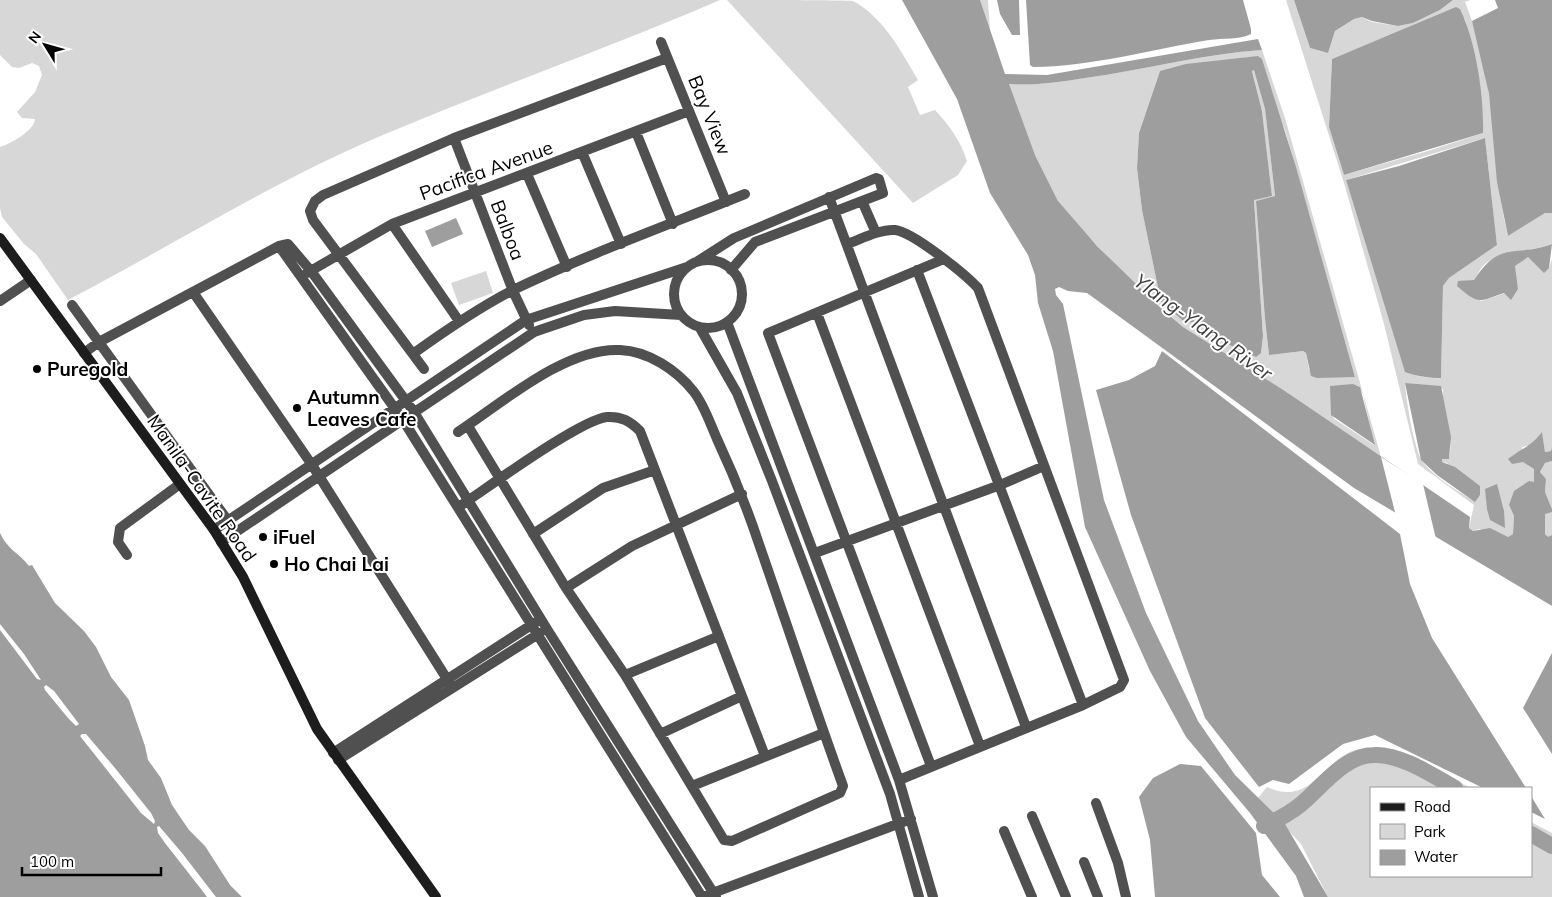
<svg xmlns="http://www.w3.org/2000/svg" width="1552" height="897" viewBox="0 0 1552 897" font-family="Mulish,sans-serif">
	<style>
		.green { fill: #d7d7d7; fill-rule: evenodd }
		.water { fill: #9e9e9e }
		.pier { fill: #fff }
		.lines { fill: none; stroke-linecap: round; stroke-linejoin: round }
		.river { stroke: #9e9e9e; stroke-width: 16 }
		.street { stroke: #505050; stroke-width: 10 }
		.secondary { stroke: #1d1d1d; stroke-width: 10 }
		.poi-dot { fill: #000; stroke: #fff; stroke-width: 2 }
		.labels { text-anchor: middle; stroke-width: 4; stroke-linejoin: round; paint-order: stroke }
		.street-label { font-size: 19px; fill: #000; stroke: #fff }
		.poi-label { font-size: 19px; font-weight: bold; fill: #000; stroke: #fff; text-anchor: start }
		.water-label { font-size: 20px; font-style: italic; fill: #3f3f3f; stroke: #fff }
	</style>
	<rect width="100%" height="100%" fill="#fff"/>
	<path class="green" d="M0 0H720C609 48 494 88 383 135 274 181 173 245 68 300L36 254 24 244 2 217 0 208V147C10 144 34 131 35 119L22 118 17 112 35 92 42 75 39 66 32 63 19 68 12 67 0 55Z
		M727 0C745 0 844 0 853 1 884 18 901 51 918 80L908 87 920 115 935 110C948 124 961 141 967 161L958 175 913 203Z
		M980 0H988L990 32Z
		M1286 0H1294L1310 48 1328 53 1335 31 1354 19 1362 17 1372 22 1398 26 1413 23 1440 10 1453 0H1470L1465 2C1477 32 1485 64 1489 95 1496 142 1496 189 1508 236L1545 213H1552V244C1536 250 1497 253 1485 264 1480 268 1477 276 1474 281H1459L1481 301 1518 289 1514 266 1519 261 1528 257 1549 268 1552 259V447L1551 451 1545 452 1542 433 1534 444 1522 447 1523 462 1534 469 1535 483 1509 505 1514 516 1513 534 1508 537 1479 529 1473 531 1469 528 1474 505 1418 464 1384 324 1344 183ZM1465 19 1479 85 1483 133 1431 150 1344 175 1329 127 1332 59 1396 33ZM1485 138 1497 245 1449 278 1443 286 1441 378C1428 379 1417 376 1405 371L1346 180ZM1405 383 1443 389C1441 413 1455 435 1449 458L1442 459V462L1447 463 1480 495 1475 501C1459 492 1435 478 1423 462 1414 451 1406 399 1405 383Z
		M1262 50 1285 118 1381 457 1285 391 1183 327 1120 269 1075 223 1058 201 1035 155 1008 84C1034 86 1059 82 1084 78 1144 70 1202 54 1262 50ZM1250 57 1285 130 1355 377 1309 370 1306 353 1303 351 1269 355 1265 319 1256 201 1275 196 1265 109 1254 69 1252 70 1262 111 1272 196 1254 199 1263 336 1261 353 1223 342 1200 321 1161 302 1142 210 1137 168 1139 133 1160 71ZM1358 385 1363 394 1374 445 1333 418Z
		M486 271 493 293 459 305 451 283Z
		M1552 461V509L1545 492 1546 479 1540 472 1545 463Z
		M1552 512V535L1548 538 1545 534V513Z
		M1379 747 1410 758 1471 788H1371V876H1531V822L1552 833V897H1328L1301 844 1258 798 1267 787C1306 805 1318 771 1346 754 1356 748 1368 748 1379 747Z"/>
	<path class="water" d="M902 0H980L1005 74 1047 75 1258 39 1262 50C1202 54 1144 70 1085 78 1059 82 1034 86 1009 84L1035 155 1058 201 1097 246 1161 308 1183 327 1285 391 1470 517 1469 528 1473 531 1490 528 1508 537 1513 534 1514 516 1509 505 1514 491 1529 481 1534 482V469L1523 462 1512 464 1508 459C1522 448 1532 446 1542 432L1545 452 1551 451 1552 447V461L1545 463 1540 472 1546 479 1545 492 1552 509V512L1545 514V534L1548 537 1552 535V606L1354 488 1087 293 1068 291 1059 287 1055 289 1056 295 1063 304 1104 500 1146 613 1198 721 1235 775 1285 824 1328 897H1304L1296 876 1250 813 1186 737 1150 671 1085 527 1053 351 1038 303 1035 275 1028 255 990 193 957 99Z
		M997 0H1019L1020 35H1012L1000 14Z
		M1026 0H1243L1251 29V34C1239 40 1223 38 1209 40 1154 49 1089 67 1033 67L1030 65Z
		M1294 0H1453L1440 10 1413 23 1398 26 1372 21 1362 17 1354 19 1335 31 1328 53 1310 48Z
		M1495 0H1552V213H1545L1508 236 1497 182 1489 94 1472 21 1498 8Z
		M1456 7 1460 9C1476 42 1484 95 1483 133L1344 175 1329 127 1332 59Z
		M1258 56 1262 59 1296 167 1355 377 1317 378 1311 376 1306 353 1303 351 1269 355 1265 319 1256 201 1275 196 1265 109 1254 70 1252 71 1262 111 1272 196 1254 200 1263 336 1261 353 1256 357 1223 342 1200 321 1186 323 1161 302 1142 210 1137 168 1139 133 1160 71 1186 64Z
		M1485 138 1497 245 1449 278 1443 286 1441 378C1428 378 1417 376 1405 372L1346 180 1399 166Z
		M456 218 463 234 432 247 425 231Z
		M1552 244 1549 268 1544 273 1528 257 1515 266 1518 289 1511 300 1504 293C1478 302 1479 305 1457 286L1458 281 1474 280C1501 239 1514 258 1552 244Z
		M1162 351 1400 534 1410 584 1432 638 1526 788H1483L1375 735 1343 744 1289 784 1273 780 1259 787 1205 718 1131 515 1096 390 1129 380 1155 366Z
		M1405 383 1441 386 1451 437 1449 459H1442V462L1455 467 1480 486V495L1475 502 1437 475 1421 460Z
		M1353 384 1360 387 1375 445 1331 415 1330 386Z
		M1497 484 1504 511 1505 528 1490 520 1487 509 1485 489Z
		M0 533C7 549 19 553 29 566L32 565 55 603 84 631 96 647 111 677 129 700 145 746 148 760 161 778 172 805 189 830 205 846 230 885 242 897H0Z
		M1552 653V754L1523 708Z
		M1180 764 1201 766 1256 833 1262 875 1280 897H1155L1150 840 1139 797 1153 778Z
		M1531 796 1545 819 1531 812Z"/>
	<path class="pier" d="M1381 457 1423 484 1436 539 1396 516Z
		M0 624 24 654 41 680 37 679 0 630Z
		M46 685 54 691 79 724 76 726 68 718 45 690 44 687Z
		M82 734H86L115 768 151 813 155 821 154 824 141 813 80 736Z
		M159 826 182 853 216 897H207L201 889 165 843 158 833 157 827Z"/>
	<g class="lines">
		<path class="river" d="M1264 826C1277 820 1289 814 1300 805 1322 787 1344 755 1374 755 1401 754 1432 775 1455 788
			M1531 834 1552 846"/>
		<path class="street" d="M661 42 726 202
			M636 132 673 224
			M454 138 513 291 529 325
			M582 152 621 244
			M527 174 567 267
			M829 197 1026 727
			M862 201 876 233
			M392 224 459 321
			M847 244C861 239 880 229 895 230 913 232 965 274 978 288L1124 680 1120 687 1083 705 899 780
			M279 246 403 420 702 897 911 819
			M674 294a34 34 0 1 1 68 0a34 34 0 1 1-68 0Z
			M698 261 734 238 876 178 879 179 883 193 755 242 731 270
			M917 270 1083 705
			M307 273 392 224 689 111
			M193 292 312 465 452 687
			M0 301 31 280
			M72 305 231 525
			M817 313 980 746
			M727 322 899 780 933 897
			M700 328 737 393 772 481 890 794 919 897
			M84 353 99 342 279 246 288 244 311 271 414 412 547 629 716 897
			M414 353C446 330 478 308 513 290 588 254 668 225 745 194
			M424 369 313 220 310 211 315 201 323 195 454 138 667 58
			M458 432C502 403 566 347 620 350 648 351 677 370 694 392 704 405 710 423 717 439 733 473 747 508 759 544 787 625 814 706 843 786L840 793 732 841 724 840 625 675 566 588 468 426
			M463 504C490 486 580 420 607 417 621 416 630 421 640 431L765 756
			M214 530 526 320 687 267
			M533 534 603 488 655 470
			M221 542 534 332 584 315 615 311 681 315
			M815 553 1000 485 1044 466
			M127 555 118 542 120 528 180 484
			M566 588 632 546 742 494
			M625 675 719 636
			M660 734 742 696
			M333 753 536 622
			M338 760 540 633
			M931 766 768 333 944 259
			M692 786 824 733
			M1096 803 1118 863 1126 897
			M1032 816 1066 897
			M1004 831 1032 897
			M1084 862 1098 897"/>
		<path class="secondary" d="M0 238 214 530 243 577 317 729 436 897"/>
	</g>
	<g class="poi-dot">
		<circle cx="37" cy="369" r="5"/>
		<circle cx="297" cy="408" r="5"/>
		<circle cx="263" cy="537" r="5"/>
		<circle cx="274" cy="564" r="5"/>
	</g>
	<g class="labels">
		<g class="street-label">
			<text transform="translate(710 115) rotate(68)" y="7">Bay View</text>
			<text transform="translate(486 170) rotate(-20)" y="7">Pacifica Avenue</text>
			<text transform="translate(508 230) rotate(69)" y="7">Balboa</text>
			<text transform="translate(202 488) rotate(55)" y="7">Manila-Cavite Road</text>
		</g>
		<g class="poi-label">
			<text x="47" y="376">Puregold</text>
			<text x="307" y="404">Autumn<tspan x="307" dy="22">Leaves Cafe</tspan></text>
			<text x="273" y="544">iFuel</text>
			<text x="284" y="571">Ho Chai Lai</text>
		</g>
		<g class="water-label">
			<text transform="translate(1203 327) rotate(36)" y="7">Ylang-Ylang River</text>
		</g>
	</g>
	<rect x="1370" y="787" width="162" height="90" fill="#ffffff" stroke="#999999"/>
	<rect x="1380" y="803" width="25" height="8" fill="#1d1d1d" stroke="#999999"/>
	<text x="1414" y="812" font-size="15" fill="#000000">Road</text>
	<rect x="1380" y="824" width="25" height="15" fill="#d7d7d7" stroke="#999999"/>
	<text x="1414" y="837" font-size="15" fill="#000000">Park</text>
	<rect x="1380" y="850" width="25" height="15" fill="#9e9e9e" stroke="#999999"/>
	<text x="1414" y="862" font-size="15" fill="#000000">Water</text>
	<g transform="translate(45 45) rotate(307)" stroke="#ffffff" stroke-width="4" paint-order="stroke">
	<path d="M0-4L9 19L0 12L-9 19Z" fill="#000000"/>
	<text y="-8" font-size="14" font-weight="bold" text-anchor="middle" fill="#000000">N</text>
	</g>
	<path d="M22 867v8h139v-8" fill="none" stroke="#000000" stroke-width="2.5"/>
	<text x="30" y="867" font-size="15" fill="#000000" stroke="#ffffff" stroke-width="4" paint-order="stroke">100 m</text>
</svg>
